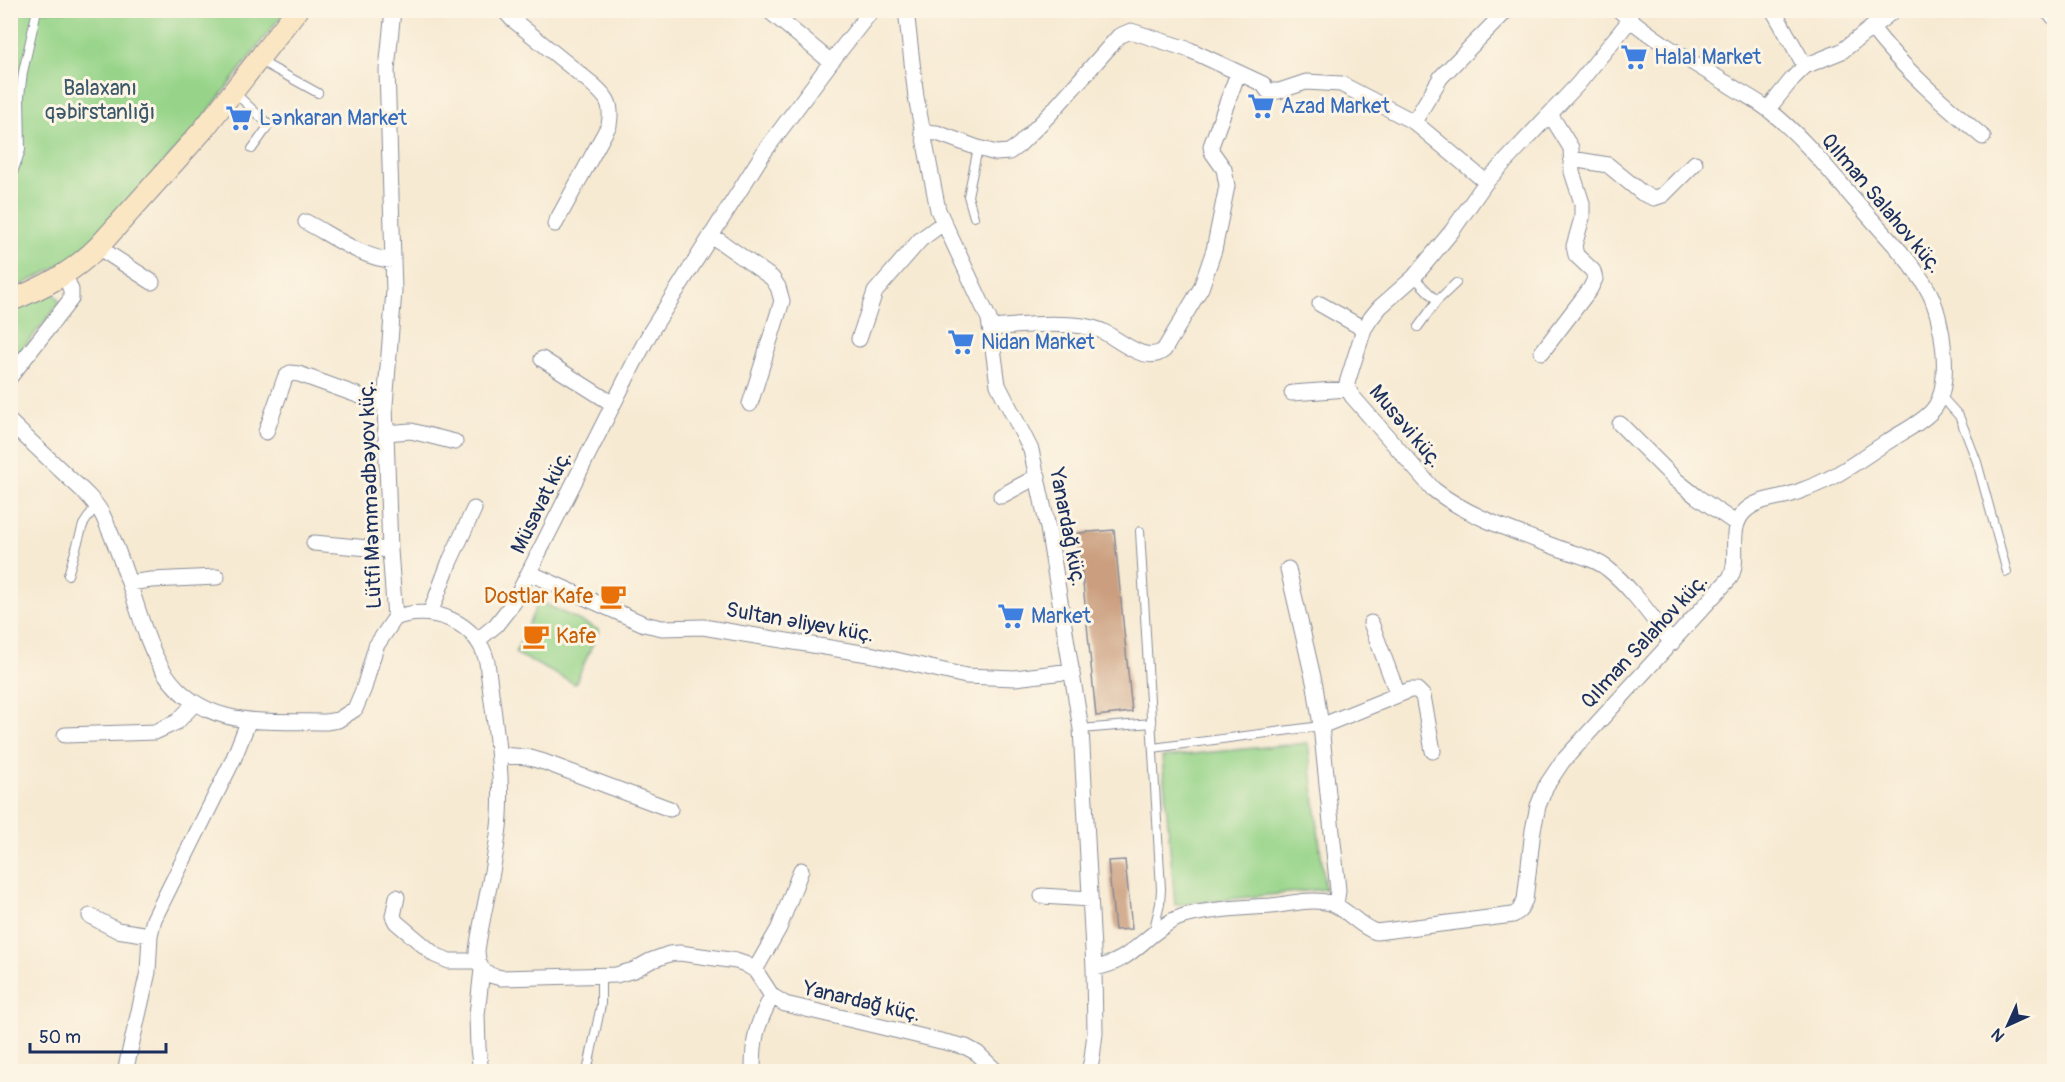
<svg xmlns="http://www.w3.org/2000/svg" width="2065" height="1082" viewBox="0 0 2065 1082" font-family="Pangolin,sans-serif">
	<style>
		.green { fill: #97d489; stroke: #598274; stroke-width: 1.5 }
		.building { fill: #ca9e7e }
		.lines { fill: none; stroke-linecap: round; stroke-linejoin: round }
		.lane-casing { stroke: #898c98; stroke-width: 10 }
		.street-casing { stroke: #898c98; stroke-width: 17 }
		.secondary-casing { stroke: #898c98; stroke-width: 23 }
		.lane { stroke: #fff; stroke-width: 8 }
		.street { stroke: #fff; stroke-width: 15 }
		.secondary { stroke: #fbe6c3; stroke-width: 21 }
		.labels { text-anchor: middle; stroke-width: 6; stroke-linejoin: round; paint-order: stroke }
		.shop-label { font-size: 21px; fill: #366cbe; stroke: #fcf5e5; text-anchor: start }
		.park-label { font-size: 21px; fill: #3a5869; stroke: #fcf5e5 }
		.street-label { font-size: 21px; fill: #1b2f5e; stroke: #fcf5e5 }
		.food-label { font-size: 21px; fill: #c56008; stroke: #fcf5e5; text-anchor: end }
	</style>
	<rect width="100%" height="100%" fill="#fcf5e5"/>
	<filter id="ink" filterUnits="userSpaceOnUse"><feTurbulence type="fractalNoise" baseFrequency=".0167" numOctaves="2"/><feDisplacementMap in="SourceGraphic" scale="12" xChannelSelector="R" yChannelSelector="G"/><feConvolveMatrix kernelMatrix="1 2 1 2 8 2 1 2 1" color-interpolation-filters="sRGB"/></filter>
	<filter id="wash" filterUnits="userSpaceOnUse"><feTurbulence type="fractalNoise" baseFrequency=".008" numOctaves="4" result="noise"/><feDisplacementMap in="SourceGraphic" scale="24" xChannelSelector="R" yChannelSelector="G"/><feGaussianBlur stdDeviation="1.35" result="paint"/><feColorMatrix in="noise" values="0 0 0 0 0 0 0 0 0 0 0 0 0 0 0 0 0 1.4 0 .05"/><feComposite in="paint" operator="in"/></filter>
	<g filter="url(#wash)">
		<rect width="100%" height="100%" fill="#f7ead3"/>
		<path class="green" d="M10 11H285L194 130 79 256 10 291Z
			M54 292 60 303 11 363V310Z
			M539 601 599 630 575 684 515 653Z
			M1308 743 1325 889 1175 905 1162 757Z"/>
		<g id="blocks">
			<path class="building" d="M1114 530 1132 712 1096 716 1078 533Z
				M1125 860 1132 929 1115 930 1108 861Z"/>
		</g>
	</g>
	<g filter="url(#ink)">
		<use href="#blocks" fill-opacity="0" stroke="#898c98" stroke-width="1.5"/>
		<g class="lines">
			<defs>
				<path id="lane" d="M260 61 318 93
					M235 93 268 124 267 128 252 149
					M10 181 21 150 20 96 23 72 37 10
					M974 217 968 196 978 148
					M1414 277 1437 301
					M1418 327 1437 301 1456 283
					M1941 396 1959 416 1965 431 1977 462 2007 572
					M1140 531 1161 889 1160 904 1153 933
					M68 575 83 525 96 505
					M1081 729 1152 723
					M1153 748 1321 726
					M587 1072 601 1005V976"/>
				<path id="street" d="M504 10 512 19 591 83C607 97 613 103 609 125L555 224
					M768 10 831 62
					M906 10 916 97 938 210 989 319 998 385 1031 450 1048 528 1081 729 1094 968 1095 1033 1092 1058 1089 1072
					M1773 10 1805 66
					M2046 10 2054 17
					M1630 20 1578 84 1486 182 1452 231 1414 277 1380 307 1371 318 1364 329 1347 383 1348 389 1352 396 1433 489C1467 516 1516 532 1558 548 1574 554 1595 558 1608 569 1633 589 1652 618 1672 643
					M1872 28C1904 70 1943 103 1983 137
					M1768 109 1793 78 1805 66 1842 51 1894 10
					M1414 122 1441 77 1507 10
					M922 132 937 133 978 148 996 153 1009 152 1019 145 1049 115 1119 36 1131 31 1190 50 1263 84 1268 91H1279L1306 82 1341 84 1414 122 1486 182
					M1572 159 1608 165 1642 193 1654 198 1663 195 1695 163
					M306 222C331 235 365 260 393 260
					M711 235 772 278 778 287 782 301 750 404
					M98 247 152 282
					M1320 304 1364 329
					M992 328C1020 325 1077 320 1102 331 1120 340 1146 365 1164 350L1201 288 1214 250 1227 186 1224 169 1212 152 1211 146 1238 73
					M859 339 875 292 920 240 943 223
					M1542 352 1590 289 1595 279 1593 271 1576 255 1574 246 1582 218V203L1572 172 1571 148 1550 114
					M542 359 613 404
					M10 377 71 299V290L65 275
					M1292 393 1348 389
					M10 422C29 440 48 458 67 476 80 488 95 500 103 516 116 543 126 573 135 601 152 654 166 700 226 716 257 724 293 721 326 722L338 720 355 709 364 688 376 646 395 618 390 550 385 405 394 291 387 70 393 10
					M1620 424 1676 480 1696 496 1737 524
					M266 432 285 378 290 373 299 374 385 405
					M385 433 411 431 455 442
					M1001 496 1038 476
					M314 543 390 550
					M1288 569 1315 686 1321 726 1338 890 1336 905
					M530 573 644 624 662 628 703 627 738 633 874 655 966 676 1015 678 1072 671
					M129 583 151 580 217 577
					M430 614 449 563 474 509
					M395 618C431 604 478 622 487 662 493 713 503 765 500 816 497 862 483 906 477 951L478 961 482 969 477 1015 478 1048 481 1072
					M1371 623 1398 695
					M478 640 496 625 514 602 634 363 651 331 764 152 831 62 872 10
					M1321 726 1410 690H1417L1423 696 1433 751
					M65 735 155 732 177 722 194 704
					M499 755 527 757 544 762 670 809
					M1042 896 1090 899
					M397 897 393 916 396 922 435 955 449 961H478
					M90 916 117 930 150 935
					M1094 968C1130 962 1138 942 1167 924 1172 920 1178 918 1184 916 1212 909 1242 908 1271 906 1289 904 1312 898 1330 903 1348 909 1358 926 1376 932L1513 915 1519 911 1525 900 1533 830 1538 806 1546 786 1562 762 1730 578C1741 558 1727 532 1743 513 1756 499 1775 499 1792 494 1802 490 1812 487 1822 482 1845 472 1866 455 1887 442 1902 432 1920 424 1932 411 1954 388 1943 316 1928 290 1911 260 1882 232 1860 206 1831 173 1804 138 1770 111 1757 100 1741 93 1728 84 1690 61 1652 39 1619 10
					M482 969 490 975 501 978 616 975 634 970 650 961 669 954 680 953 736 961 745 964 755 970 772 996 785 1004 966 1047 977 1053 997 1072
					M755 970 779 928 801 870
					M125 1072 148 972 150 935 154 919 233 760 249 720
					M753 1072C753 1038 756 1026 772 996"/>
				<path id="secondary" d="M10 301C44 287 72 273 98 247L203 130 297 10"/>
			</defs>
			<use href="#lane" class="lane-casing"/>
			<use href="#street" class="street-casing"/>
			<use href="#secondary" class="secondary-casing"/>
			<use href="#lane" class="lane"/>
			<use href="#street" class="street"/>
			<use href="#secondary" class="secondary"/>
		</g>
	</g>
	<defs>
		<symbol id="supermarket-bare" viewBox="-9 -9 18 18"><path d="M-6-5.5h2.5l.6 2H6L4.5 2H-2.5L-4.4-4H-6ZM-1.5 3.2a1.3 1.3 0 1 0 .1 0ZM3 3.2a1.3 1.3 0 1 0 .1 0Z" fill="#3f7fe0" stroke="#fcf5e5" stroke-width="2.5" paint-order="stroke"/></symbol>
		<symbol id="cafe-bare" viewBox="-9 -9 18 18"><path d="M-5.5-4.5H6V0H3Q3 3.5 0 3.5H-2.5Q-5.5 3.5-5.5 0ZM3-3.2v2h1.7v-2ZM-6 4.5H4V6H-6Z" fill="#e8710a" stroke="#fcf5e5" stroke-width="2.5" paint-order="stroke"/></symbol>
	</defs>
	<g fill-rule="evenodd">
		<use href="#supermarket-bare" x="1615" y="38" width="38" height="38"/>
		<use href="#supermarket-bare" x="1242" y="87" width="38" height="38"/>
		<use href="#supermarket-bare" x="220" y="99" width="38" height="38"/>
		<use href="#supermarket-bare" x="942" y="323" width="38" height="38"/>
		<use href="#cafe-bare" x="594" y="577" width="38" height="38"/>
		<use href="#supermarket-bare" x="992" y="597" width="38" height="38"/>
		<use href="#cafe-bare" x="517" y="617" width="38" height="38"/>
	</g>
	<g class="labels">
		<g class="shop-label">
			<text x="1654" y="64">Halal Market</text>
			<text x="1281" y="113">Azad Market</text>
			<text x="259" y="125">Lənkaran Market</text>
			<text x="981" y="349">Nidan Market</text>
			<text x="1031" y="623">Market</text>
		</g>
		<g class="park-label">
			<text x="100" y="95">Balaxanı<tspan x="100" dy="24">qəbirstanlığı</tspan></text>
		</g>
		<g class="street-label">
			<text transform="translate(1882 203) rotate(50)" y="7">Qılman Salahov küç.</text>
			<text transform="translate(1406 426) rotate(50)" y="7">Musəvi küç.</text>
			<text transform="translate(370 495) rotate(-92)" y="7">Lütfi Məmmədbəyov küç.</text>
			<text transform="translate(541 502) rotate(-64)" y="7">Müsavat küç.</text>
			<text transform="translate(1068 527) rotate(79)" y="7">Yanardağ küç.</text>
			<text transform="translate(800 622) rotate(10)" y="7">Sultan Əliyev küç.</text>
			<text transform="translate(1644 641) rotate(-47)" y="7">Qılman Salahov küç.</text>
			<text transform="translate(862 1001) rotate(13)" y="7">Yanardağ küç.</text>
		</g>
		<g class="food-label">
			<text x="593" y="603">Dostlar Kafe</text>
			<text x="556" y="643" text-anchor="start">Kafe</text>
		</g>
	</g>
	<rect width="2065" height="1082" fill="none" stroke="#fcf5e5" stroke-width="36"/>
	<g transform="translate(2008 1025) rotate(225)" stroke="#fcf5e5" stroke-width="4.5" paint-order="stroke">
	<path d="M0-4.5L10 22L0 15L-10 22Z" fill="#1b2f5e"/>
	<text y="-9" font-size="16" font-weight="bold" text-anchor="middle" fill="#1b2f5e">N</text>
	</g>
	<path d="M30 1043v9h136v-9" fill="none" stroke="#1b2f5e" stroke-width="3"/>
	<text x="39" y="1043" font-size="18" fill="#1b2f5e" stroke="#fcf5e5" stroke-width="4.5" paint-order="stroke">50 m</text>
</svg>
